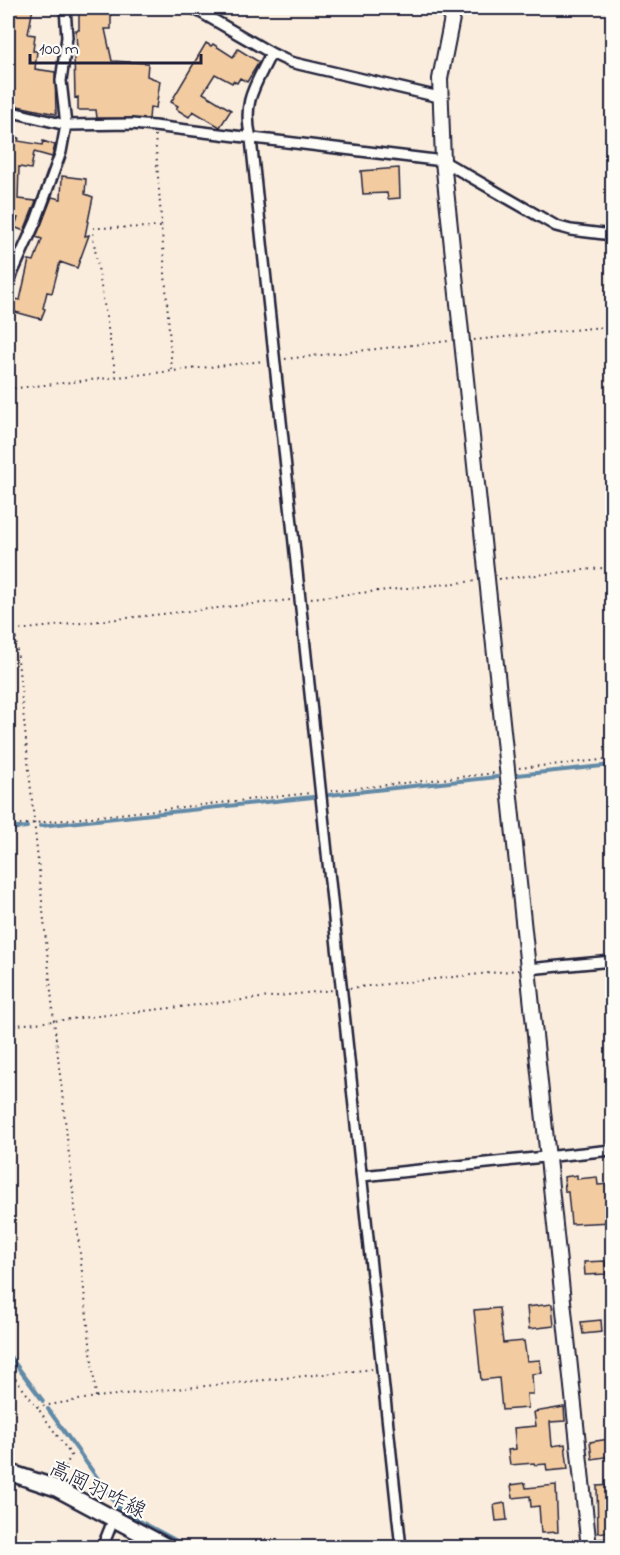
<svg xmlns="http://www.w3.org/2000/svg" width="620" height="1555" viewBox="0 0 620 1555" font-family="'Indie Flower','Klee One',sans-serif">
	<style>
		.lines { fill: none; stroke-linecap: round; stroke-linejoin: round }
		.stream { stroke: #628aa7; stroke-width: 4 }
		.building { fill: #f2cba1; stroke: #22223b; stroke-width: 1.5 }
		.street-casing { stroke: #22223b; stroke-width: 14 }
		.secondary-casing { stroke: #22223b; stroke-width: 18 }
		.primary-casing { stroke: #22223b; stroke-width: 20 }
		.path { stroke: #22223b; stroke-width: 2; stroke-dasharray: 1.5 4.5; stroke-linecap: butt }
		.street { stroke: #fdfcf7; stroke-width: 9 }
		.secondary { stroke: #fdfcf7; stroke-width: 14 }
		.primary { stroke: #fdfcf7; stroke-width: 15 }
		.labels { text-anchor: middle; stroke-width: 4.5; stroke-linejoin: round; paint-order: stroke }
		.street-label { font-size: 21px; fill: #22223b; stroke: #fdfcf7 }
	</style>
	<rect width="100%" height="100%" fill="#faeddd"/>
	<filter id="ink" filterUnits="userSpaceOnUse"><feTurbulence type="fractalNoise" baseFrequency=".0167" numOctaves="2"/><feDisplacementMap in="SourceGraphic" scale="12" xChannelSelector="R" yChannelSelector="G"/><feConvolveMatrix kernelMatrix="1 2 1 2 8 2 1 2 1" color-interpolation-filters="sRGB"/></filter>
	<g filter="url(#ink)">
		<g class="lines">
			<path class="stream" d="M517 775 612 765
				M329 795 497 777
				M40 826 313 797
				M8 829 27 827
				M8 1354 43 1401
				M48 1409 121 1511 190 1548"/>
		</g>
		<path class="building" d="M10 8H33L28 34 35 35 33 51H37L35 69 55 72 56 114 8 104V62L10 39H8V20Z
			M79 8H111V29H105L112 61 148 63 147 76 160 81 156 108 150 107 149 119 97 118 96 110H78V97L75 98 74 51H77L76 30H79Z
			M206 43 211 46 213 44 233 57 238 49 259 62 247 82 240 78 237 83 233 81 232 83 215 74 203 93 231 110 220 127 193 111 189 117 176 109 178 106 171 102Z
			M8 137 19 138 18 141 42 145 43 141 55 145 52 157 34 152 31 169 19 167 18 199 36 201 24 231 14 227 18 218 8 217V169H10L13 152 8 151Z
			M399 168 400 198 388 199 387 193 363 194 361 171Z
			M62 176 86 179 85 194 93 197 85 236 89 235 77 268 60 262 52 293 47 292 43 308 45 309 41 319 8 310 9 298 20 300 29 260 34 261 42 239 36 237 52 197 61 199Z
			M577 1175V1179L597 1177 598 1185 612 1184V1222L571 1224 568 1192H565L564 1177Z
			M605 1261 606 1274 585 1275 584 1262Z
			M552 1304 554 1326 529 1329 527 1307Z
			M499 1308 503 1343 524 1341 527 1361 540 1360 542 1373 532 1374 533 1394H527L528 1408 502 1410 499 1378 481 1380 474 1310Z
			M601 1320 602 1332 583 1334 581 1322Z
			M564 1407 565 1421 550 1422 552 1446 565 1444 568 1469 547 1471 546 1464 535 1465 534 1463 510 1465 508 1450 516 1449 514 1428 536 1426 534 1412Z
			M609 1439 612 1440 611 1456 592 1459 590 1442Z
			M525 1483 526 1488 556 1485 558 1532 541 1533 539 1506 531 1507 530 1496 513 1498 511 1485Z
			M612 1485V1531L598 1533 597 1486Z
			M505 1503 507 1520 496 1521 494 1505Z"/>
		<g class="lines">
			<defs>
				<path id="street" d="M193 8 271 53 290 62 439 97
					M271 53C255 87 242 100 251 139L401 1548
					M8 111 66 125 132 124 154 126 443 161 556 226 571 230 612 235
					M8 283 36 221 61 152 66 125 61 81 67 37 65 8
					M528 969 612 961
					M362 1176 612 1150
					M102 1548 114 1518
					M581 1548 612 1544"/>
				<path id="secondary" d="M454 8 440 79 443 161 589 1548"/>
				<path id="primary" d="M8 1472 56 1488 169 1548"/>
			</defs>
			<use href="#street" class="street-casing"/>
			<use href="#secondary" class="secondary-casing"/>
			<use href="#primary" class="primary-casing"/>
			<path class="path" d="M155 135 172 371
				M474 340 612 326
				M285 359 449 341
				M116 377 93 237 94 228 161 227
				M8 389 264 361
				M8 560 54 1021 96 1397 37 1407 71 1455 61 1476
				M499 579 612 567
				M311 598 475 581
				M8 631 290 600
				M519 768 612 759
				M331 791 496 773
				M8 826 311 793
				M350 988 518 970
				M8 1026 333 990
				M8 1369 37 1407
				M96 1397 374 1369"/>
			<use href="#street" class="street"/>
			<use href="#secondary" class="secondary"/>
			<use href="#primary" class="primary"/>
		</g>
	</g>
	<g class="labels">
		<g class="street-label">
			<text transform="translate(98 1489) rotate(26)" y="7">高岡羽咋線</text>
		</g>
	</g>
	<rect width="620" height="1555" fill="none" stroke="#fdfcf7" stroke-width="30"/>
	<rect x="15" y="15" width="590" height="1525" fill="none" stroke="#22223b" stroke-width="2" filter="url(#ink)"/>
	<path d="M30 54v9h171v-9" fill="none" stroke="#22223b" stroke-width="3"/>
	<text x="39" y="54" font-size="18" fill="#22223b" stroke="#fdfcf7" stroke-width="4.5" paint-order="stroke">100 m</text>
</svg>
